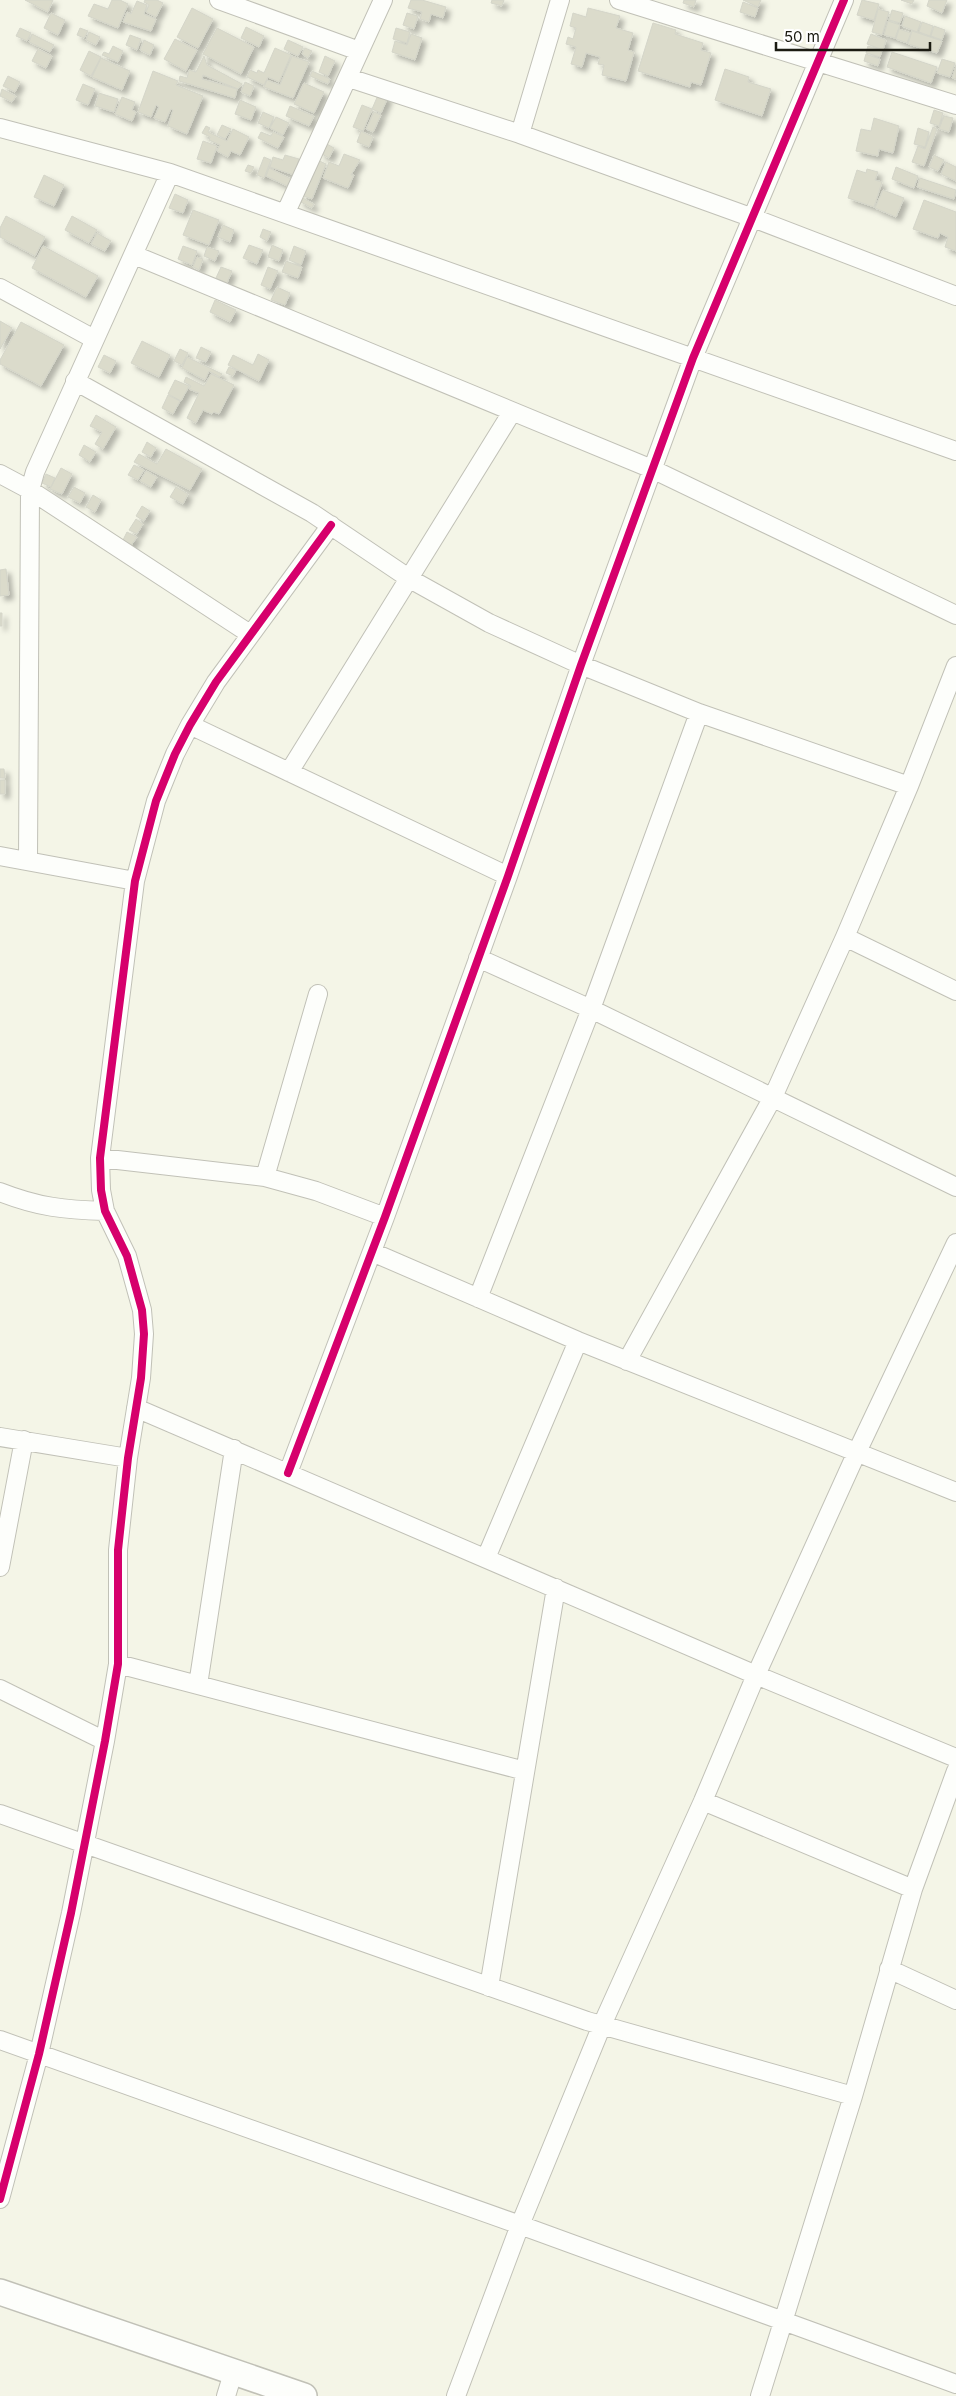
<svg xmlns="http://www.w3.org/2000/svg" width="956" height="2396" viewBox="0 0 956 2396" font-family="Inter,sans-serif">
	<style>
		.building { fill: #dbdbcb; stroke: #d4d5c9; filter: url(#shadow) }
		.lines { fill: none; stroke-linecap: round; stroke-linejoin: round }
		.street-casing { stroke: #c1c1b7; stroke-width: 20 }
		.secondary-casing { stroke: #c1c1b7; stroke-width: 28 }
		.street { stroke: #fdfefb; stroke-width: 18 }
		.secondary { stroke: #fdfefb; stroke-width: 25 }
		.cycleway-casing { stroke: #fff; stroke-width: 11 }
		.cycleway { stroke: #d6006c; stroke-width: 8 }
	</style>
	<defs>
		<filter id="shadow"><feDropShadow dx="4.5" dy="4.5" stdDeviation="2.5" flood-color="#0004"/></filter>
	</defs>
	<rect width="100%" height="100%" fill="#f4f5e7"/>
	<path class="building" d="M25 0H53L48 12Z
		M112 0H120L128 4 118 28 88 16 94 4 108 9Z
		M145 0H157L163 3 156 17 146 12 149 5 144 2Z
		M411 0H422L446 7 443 18 431 14 429 22 420 19 422 12 408 8Z
		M492 0H504L502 6 491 3Z
		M684 0H696L694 7 683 3Z
		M743 0H761L758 7Z
		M862 0 879 4 874 20 857 15Z
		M901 0H914L912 4Z
		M929 0H947L942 13 927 6Z
		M137 1 147 5 144 14 156 19 151 31 123 22 127 12 131 14Z
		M743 2 758 8 755 17 740 12Z
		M192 8 213 19 198 48 177 37Z
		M588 8 620 16 616 28 633 33 628 50 634 52 626 81 602 75 604 65 598 64 600 57 586 53 582 67 571 64 576 47 566 44 568 37 573 39 576 28 570 26 573 13 586 17Z
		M878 9 889 12 882 35 872 32Z
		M892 10 903 13 900 23 889 20Z
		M51 13 65 20 58 35 44 28Z
		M407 13 418 16 414 29 403 25Z
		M905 16 921 22 917 32 902 26Z
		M888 21 900 25 895 38 884 35Z
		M922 22 933 26 930 36 919 32Z
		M653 23 676 30 675 34 703 43 701 50 711 53 701 85 691 82 690 87 638 71Z
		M934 26 945 30 942 40 931 36Z
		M246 27 264 36 259 47 241 38Z
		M20 28 31 33 27 41 16 36Z
		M80 28 88 31 84 38 77 35Z
		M217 28 254 47 241 74 203 54Z
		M396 28 410 32 407 43 393 39Z
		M899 29 911 33 907 43 896 39Z
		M912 31 942 41 937 53 908 44Z
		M89 32 100 37 96 45 86 40Z
		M32 34 54 45 50 52 29 42Z
		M411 34 422 38 415 60 392 52 395 41 407 45Z
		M871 34 886 40 883 50 867 44Z
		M130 35 141 39 137 50 126 45Z
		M175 39 197 50 186 71 164 59Z
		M144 40 154 45 150 55 140 50Z
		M288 40 303 47 298 56 284 49Z
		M113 46 123 51 118 62 102 55 104 52 109 54Z
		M868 46 882 50 880 57 866 53Z
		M275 48 291 55 279 82 268 77 264 85 247 77 250 70 257 73 258 70 264 73Z
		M305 48 312 51 308 58 302 54Z
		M38 49 52 56 46 68 32 61Z
		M89 51 101 57 91 76 80 70Z
		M892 52 937 67 931 83 887 67Z
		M866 54 880 59 878 66 864 61Z
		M204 56 207 65 242 84 238 89 203 75 202 79 237 89 235 98 179 81 180 76 187 78 189 70 196 72Z
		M292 56 309 62 293 98 264 87 267 80 280 85Z
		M325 56 335 61 328 76 319 72Z
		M101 58 130 71 122 90 92 77Z
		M942 59 955 63 950 77 937 73Z
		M956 66V79L952 78Z
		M725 69 749 77 748 82 771 89 762 116 715 100Z
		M153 71 178 81 176 85 203 96 187 134 168 126 173 110 171 109 165 122 154 118 159 107 156 105 151 117 138 112Z
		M312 71 330 79 328 84 310 76Z
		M8 76 20 82 15 92 3 86Z
		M245 82 254 86 250 96 241 92Z
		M304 83 324 92 314 113 294 104Z
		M83 84 95 89 88 105 76 100Z
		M2 89 16 96 12 102 0 96Z
		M99 93 118 99 114 112 95 106Z
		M379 93 388 97 381 113 372 109Z
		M122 97 135 102 132 110 136 112 132 121 115 114Z
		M240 100 256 107 251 120 235 114Z
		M362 105 372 109 363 131 353 127Z
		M290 106 314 116 309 126 286 116Z
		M934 110 943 113 939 126 930 123Z
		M263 112 274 117 269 128 258 123Z
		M374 112 381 115 373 132 366 129Z
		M944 116 953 118 949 132 939 129Z
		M276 117 289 123 283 135 270 128Z
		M874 118 899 126 893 153 879 149 878 156 856 151 861 129 871 131Z
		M222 125 231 129 225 139 217 135Z
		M206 126 210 128 208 132 227 141 233 129 249 137 240 155 231 151 228 157 217 151 220 145 209 140 210 137 202 133Z
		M933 127 937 129 924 166 912 162 918 146 925 149Z
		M918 128 929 132 925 147 914 144Z
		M361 131 373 137 369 147 357 142Z
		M261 132 271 136 273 132 284 137 278 148 258 138Z
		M203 141 217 146 211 163 197 159Z
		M325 143 334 148 329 158 320 153Z
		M344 154 360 160 351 175H354L348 188 323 178 329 162 339 166Z
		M285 155 299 159 294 175 270 167 273 157 283 160Z
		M934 155 944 160 938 171 929 167Z
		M264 157 271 160 264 178 257 175Z
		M315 159 326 164 312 199 301 195Z
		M946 162 956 167V181L941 174Z
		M248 165 254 167 251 173 245 171Z
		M896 167 918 176 914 188 892 179Z
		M269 168 291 179 287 186 266 176Z
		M867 169 878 172 875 180 882 182 874 207 848 198 857 170 866 173Z
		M44 175 64 185 54 206 34 197Z
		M920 178 956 190 954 199 917 187Z
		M883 190 904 198 896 217 875 208Z
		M175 194 188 200 183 213 169 208Z
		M301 197 314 204 312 208 299 201Z
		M924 200 956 212V251L945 247 948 237 940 233 938 238 913 229Z
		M193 210 219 220 209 245 183 235Z
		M6 216 45 237 35 256 0 237V228Z
		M72 216 97 230 89 243 65 230Z
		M223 225 234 230 230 242 218 237Z
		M263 229 271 232 267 241 260 237Z
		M97 233 111 241 105 251 91 244Z
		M249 245 263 250 257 264 243 258Z
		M272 245 283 250 279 261 268 257Z
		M43 246 98 276 86 297 32 268Z
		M183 246 197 251 192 265 178 259Z
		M294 246 306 251 301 265 289 260Z
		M207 247 219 251 215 261 204 256Z
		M197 257 203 259 199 270 193 267Z
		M286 261 302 267 298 278 282 272Z
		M221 267 232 271 227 283 216 278Z
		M268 267 278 271 270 289 261 285Z
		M277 287 290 293 285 305 271 300Z
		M215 300 236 310 230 322 210 312Z
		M0 321 12 328 0 349Z
		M21 322 64 345 41 386 0 364V360Z
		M142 341 170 355 159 377 131 363Z
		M201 347 211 352 206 362 196 358Z
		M180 349 188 353 182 365 174 361Z
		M258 354 269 360 259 381 228 365 233 355 253 365Z
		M104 355 116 361 110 373 98 367Z
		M187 357 222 374 220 377 209 371 205 380 182 368Z
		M229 367 236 370 233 376 226 373Z
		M211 374 234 385 219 414 214 412 212 414 203 410 196 423 187 418 199 393 189 389 191 386 184 382 186 377 204 386Z
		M175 380 189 386 181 401 168 394Z
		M168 395 180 401 173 414 162 408Z
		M96 415 116 427 103 449 95 444 102 432 90 426Z
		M147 442 156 448 151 457 142 452Z
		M84 445 96 452 90 462 79 455Z
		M166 449 202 469 190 490 134 462 139 454 157 464Z
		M134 465 144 470 138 480 128 475Z
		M61 468 72 474 62 494 50 489Z
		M146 471 157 477 151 487 140 481Z
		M46 474 55 478 51 487 42 483Z
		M74 487 85 493 80 503 68 497Z
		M176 487 188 494 183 504 170 497Z
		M93 495 101 500 95 512 86 507Z
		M142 506 150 511 144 521 136 516Z
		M136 519 143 524 137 534 129 530Z
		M127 532 137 537 130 547 122 542Z
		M6 569 9 595 0 596V570Z
		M0 613H2V626H0Z
		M0 769H4L5 778H0Z
		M0 780H5V794H0Z"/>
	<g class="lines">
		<defs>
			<path id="street" d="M219 0 359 51
				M619 0 956 105
				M349 78 520 134 753 218 956 296
				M0 128 170 173 956 451
				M520 134 560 0
				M286 212 383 0
				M134 255 652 469 956 615
				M0 288 94 339
				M75 381 312 513 410 579 489 623 581 665 699 713 909 786
				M0 474 30 490 250 634
				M190 725 508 876
				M289 772 512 412
				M0 856 135 881
				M28 861 30 490 35 472 170 173
				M845 937 956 991
				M478 958 591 1009 956 1187
				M100 1158 265 1177 316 1191 385 1217
				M265 1177 318 994
				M0 1192C38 1207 65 1210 105 1211
				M372 1252 578 1341 956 1492
				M478 1298 591 1009 699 713
				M627 1361 773 1097 845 937 909 786 956 666
				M136 1408 756 1675 956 1758
				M0 1437 128 1458
				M288 1473 385 1217 508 876 581 665 693 358 844 0
				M486 1558 578 1341
				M0 1567 24 1440
				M118 1664 525 1771
				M198 1685 234 1449
				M0 1689 105 1741
				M703 1801 913 1889
				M0 1814 587 2021 853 2096
				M889 1969 956 2000
				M489 1987 556 1588
				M0 2040 520 2225 956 2384
				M0 2199 39 2054 71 1913 105 1741 118 1664V1550L128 1458 141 1378 144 1334 142 1310 127 1256 105 1211 101 1190 100 1158 135 881 156 801 175 754 190 725 216 682 331 525
				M226 2396 233 2373
				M456 2396 520 2225 602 2025 703 1801 756 1675 857 1452 956 1243
				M760 2396 853 2096 913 1889 956 1771"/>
			<path id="secondary" d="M0 2292 304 2396"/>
		</defs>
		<use href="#street" class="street-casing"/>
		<use href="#secondary" class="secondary-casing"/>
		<use href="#street" class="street"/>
		<use href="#secondary" class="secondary"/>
		<defs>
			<path id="cycleway" d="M288 1473 385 1217 508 876 581 665 693 358 844 0
				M0 2199 39 2054 71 1913 105 1741 118 1664V1550L128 1458 141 1378 144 1334 142 1310 127 1256 105 1211 101 1190 100 1158 135 881 156 801 175 754 190 725 216 682 331 525"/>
		</defs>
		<use href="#cycleway" class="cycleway-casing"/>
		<use href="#cycleway" class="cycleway"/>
	</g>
	<path d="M776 42v8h154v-8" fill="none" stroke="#1b1b12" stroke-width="2.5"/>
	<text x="784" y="42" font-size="15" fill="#1b1b12" stroke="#ffffff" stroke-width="4" paint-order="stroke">50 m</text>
</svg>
